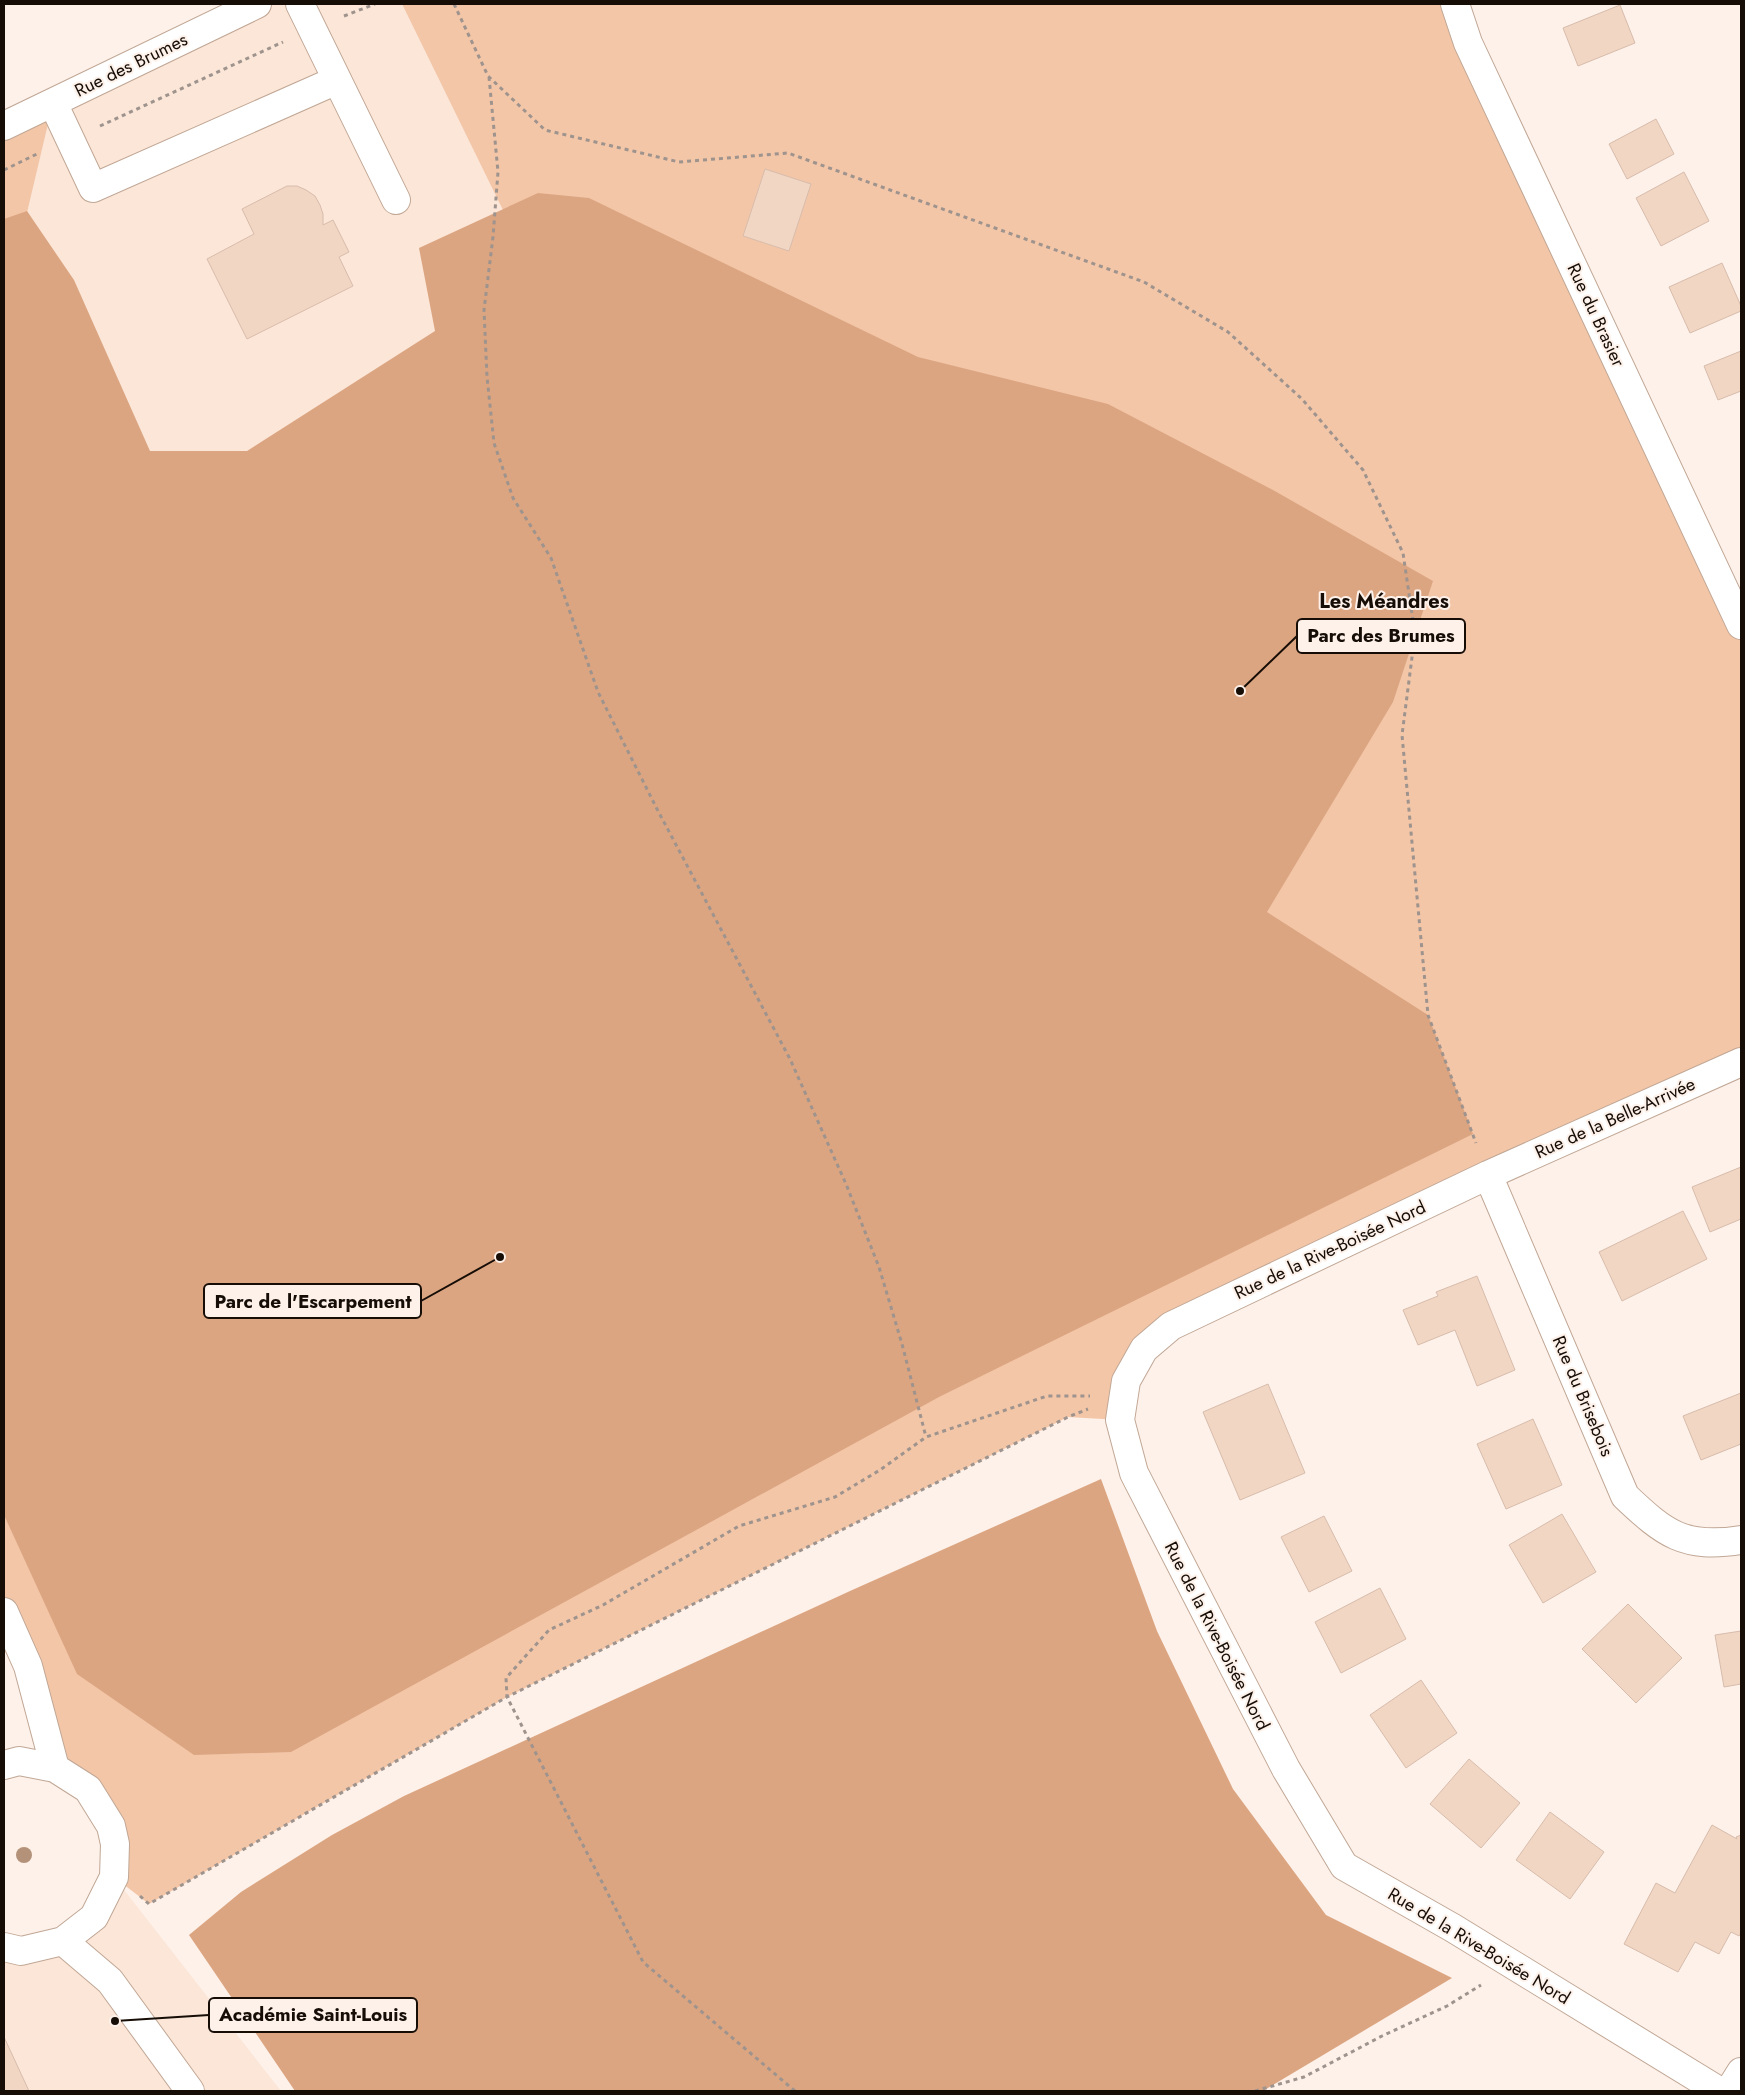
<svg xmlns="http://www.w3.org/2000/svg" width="1745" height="2095" viewBox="0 0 1745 2095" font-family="Jost,sans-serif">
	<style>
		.built { fill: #fbe6d8 }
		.green { fill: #f3c6a8 }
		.forest { fill: #dca581 }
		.building { fill: #f2d6c4; stroke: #d8bcab }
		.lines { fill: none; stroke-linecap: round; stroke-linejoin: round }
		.minor-casing { stroke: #c1a795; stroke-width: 30 }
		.path { stroke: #9e938d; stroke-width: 3; stroke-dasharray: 4 4; stroke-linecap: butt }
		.minor { stroke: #fff; stroke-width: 28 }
		.tree { fill: #b49279 }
		.labels { text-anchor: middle; stroke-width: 4; stroke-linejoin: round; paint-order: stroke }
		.street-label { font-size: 18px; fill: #160d07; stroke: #fdf1ea }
		.quarter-label { font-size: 20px; font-weight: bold; fill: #160d07; stroke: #fdf1ea }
		.leader { fill: none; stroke: #160d07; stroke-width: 2 }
		.callout-dot { fill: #160d07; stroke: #fdf1ea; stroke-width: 2 }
		.callout { fill: #fdf1ea; stroke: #160d07; stroke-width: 2 }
		.callout-label { font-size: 19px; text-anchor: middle; font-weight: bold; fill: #160d07 }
	</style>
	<rect width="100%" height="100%" fill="#fdf1ea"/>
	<path class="built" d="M257 4H402L771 757 111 1096 4 310 53 103Z
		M114 1877 281 2091H4V1947L63 1941Z"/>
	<path class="green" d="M402 4H1455L1741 625V1062L1171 1326 1120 1420 1068 1417 507 1697 149 1904 114 1877 115 1844 55 1768 4 1612V838L771 757Z
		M53 103 4 310V126Z"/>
	<path class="forest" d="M538 193 589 198 918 357 1108 404 1273 490 1433 581 1393 702 1267 912 1428 1015 1473 1134 939 1397 291 1752 194 1755 77 1674 4 1515V219L27 211 74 280 150 451H247L435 331 419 248Z
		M1101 1479 1157 1631 1233 1789 1326 1915 1452 1978 1263 2091H295L189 1935 241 1892 332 1835 404 1796 850 1591Z"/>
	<path class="building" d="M1620 5 1635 43 1578 66 1563 28Z
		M1656 119 1674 154 1627 179 1609 144Z
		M765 169 811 184 789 251 743 236Z
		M1684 172 1709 221 1661 246 1636 198Z
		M287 186H297L306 190 315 196 320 205 323 214V225L333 220 349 252 339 257 353 286 247 339 207 259 254 234 242 209Z
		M1722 263 1741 306V311L1690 333 1669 287Z
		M1741 351V391L1718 400 1704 366Z
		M1741 1167V1219L1710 1232 1692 1187Z
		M1683 1211 1707 1259 1622 1301 1599 1252Z
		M1477 1276 1515 1370 1477 1386 1455 1330 1418 1345 1403 1310 1438 1296 1436 1292Z
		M1268 1384 1305 1473 1240 1500 1203 1412Z
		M1741 1393V1444L1701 1460 1683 1416Z
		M1533 1419 1562 1485 1506 1509 1477 1444Z
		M1562 1514 1596 1572 1543 1603 1509 1545Z
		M1324 1516 1352 1571 1309 1592 1281 1537Z
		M1380 1588 1406 1639 1341 1673 1315 1622Z
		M1628 1604 1682 1658 1636 1703 1582 1649Z
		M1741 1631V1684L1724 1687 1715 1635Z
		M1421 1680 1457 1733 1406 1768 1370 1715Z
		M1469 1759 1520 1803 1481 1848 1430 1804Z
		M1550 1812 1604 1852 1570 1899 1516 1860Z
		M1712 1825 1737 1839 1736 1837 1741 1835V1933L1739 1936 1731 1932 1719 1954 1695 1942 1678 1972 1624 1944 1656 1883 1675 1893Z
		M4 2037 29 2091H4Z"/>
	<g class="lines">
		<defs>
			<path id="minor" d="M300 4 396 200
				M1455 4 1468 43 1741 625
				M53 103 93 188 337 80
				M4 126 257 4
				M1488 1175 1625 1496C1665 1534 1684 1549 1741 1540
				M4 1612 28 1666 55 1768
				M4 1765 19 1761 55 1768 88 1789 111 1826 115 1844 114 1877 94 1917 63 1941 21 1951 4 1947
				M63 1941 110 1981 190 2091
				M1719 2091 1453 1928 1344 1866 1286 1769 1134 1473 1120 1420 1126 1381 1144 1349 1171 1326 1488 1175 1741 1062
				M1729 2091 1741 2072"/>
		</defs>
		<use href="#minor" class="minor-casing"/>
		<path class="path" d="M454 4 488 76 545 130 679 162 788 153 1144 282 1228 332 1302 399 1363 470 1403 553 1415 634 1402 735 1428 1015 1476 1143
			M344 16 375 4
			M489 77 498 172 493 237 484 310 487 377 494 443 513 498 551 558 598 692 657 809 790 1059 846 1184 879 1267 902 1344 926 1437
			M100 126 283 42
			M4 170 39 153
			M140 1896 149 1904 507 1697 1068 1417 1088 1409
			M795 2091 643 1962 507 1697 506 1678 549 1630 603 1605 739 1526 835 1497 880 1470 926 1437 1047 1396H1090
			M1255 2091 1304 2077 1382 2036 1447 2006 1481 1985"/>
		<use href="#minor" class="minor"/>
	</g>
	<circle class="tree" cx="24" cy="1855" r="8"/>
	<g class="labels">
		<g class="street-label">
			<text transform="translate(131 65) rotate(-26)" y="6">Rue des Brumes</text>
			<text transform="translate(1596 315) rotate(65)" y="6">Rue du Brasier</text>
			<text transform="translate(1615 1118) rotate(-24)" y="6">Rue de la Belle-Arrivée</text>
			<text transform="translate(1330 1250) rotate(-25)" y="6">Rue de la Rive-Boisée Nord</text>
			<text transform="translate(1583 1396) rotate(67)" y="6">Rue du Brisebois</text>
			<text transform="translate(1217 1636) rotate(63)" y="6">Rue de la Rive-Boisée Nord</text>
			<text transform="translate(1479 1946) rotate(31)" y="6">Rue de la Rive-Boisée Nord</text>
		</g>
		<g class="quarter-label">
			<text x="1384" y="608">Les Méandres</text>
		</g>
	</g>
	<path class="leader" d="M1240 691L1297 636M500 1257L421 1301M115 2021L209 2015"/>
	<g class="callout-dot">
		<circle cx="1240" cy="691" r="5"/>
		<circle cx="500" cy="1257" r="5"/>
		<circle cx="115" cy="2021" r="5"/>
	</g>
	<g class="callout">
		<rect x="1297" y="619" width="168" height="34" rx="5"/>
		<rect x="204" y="1284" width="217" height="34" rx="5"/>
		<rect x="209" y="1998" width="208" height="34" rx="5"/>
	</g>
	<g class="callout-label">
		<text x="1381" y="642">Parc des Brumes</text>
		<text x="313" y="1308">Parc de l'Escarpement</text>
		<text x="313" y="2021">Académie Saint-Louis</text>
	</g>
	<rect width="1745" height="2095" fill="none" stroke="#160d07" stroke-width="10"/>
</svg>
